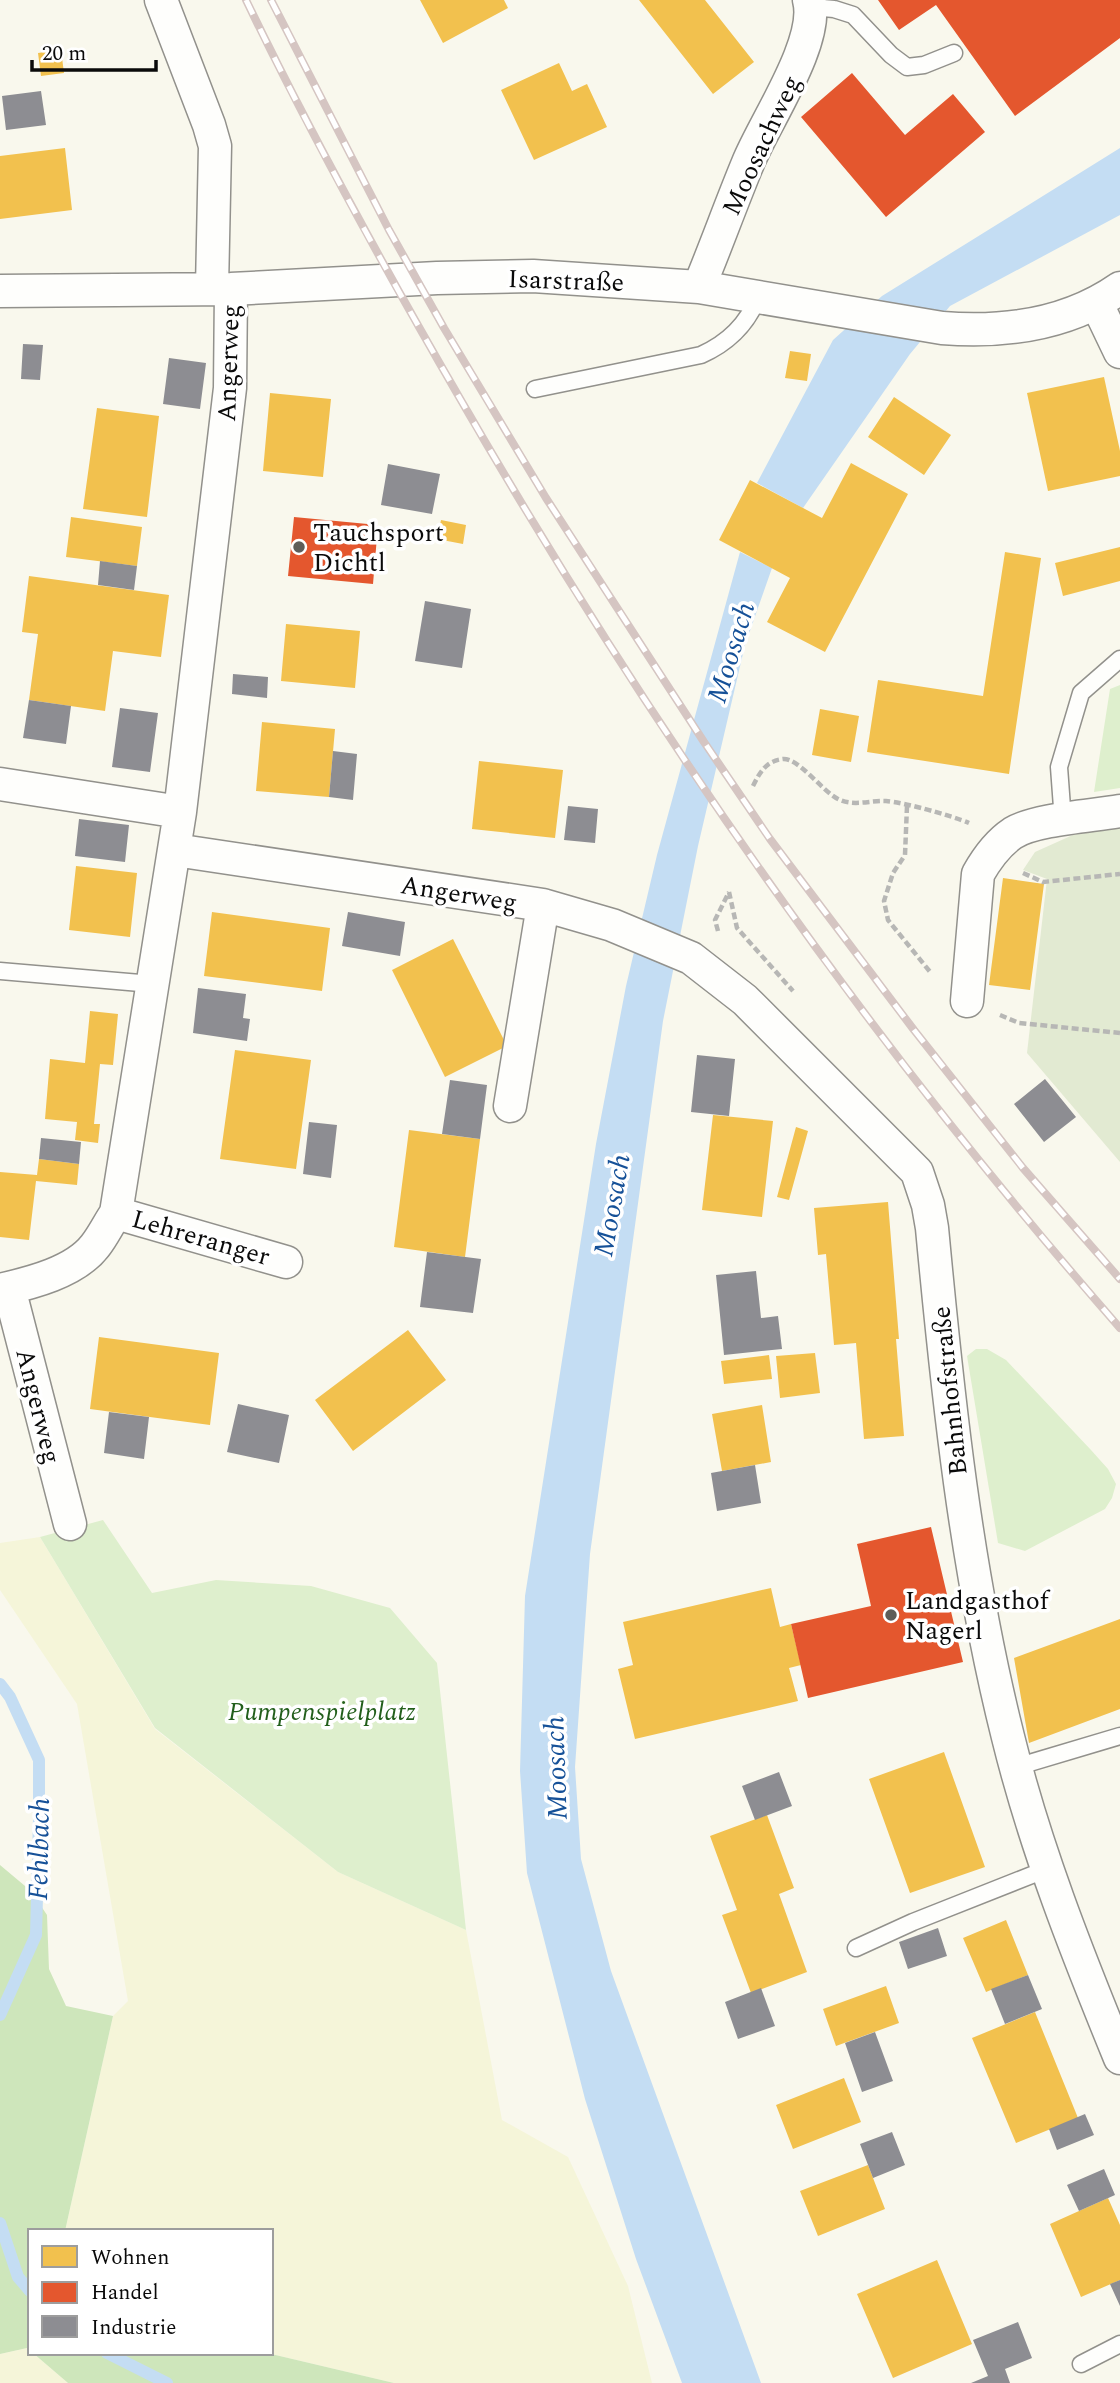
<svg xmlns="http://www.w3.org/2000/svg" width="1120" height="2383" viewBox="0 0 1120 2383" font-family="Spectral,serif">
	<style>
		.farmland { fill: #f5f5d9 }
		.green { fill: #deefcd }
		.forest { fill: #cee6bb }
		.cemetery { fill: #e2ead2 }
		.water { fill: #c4ddf3 }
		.homes { fill: #f2c14e }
		.shops { fill: #e4572e }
		.industry { fill: #8d8d92 }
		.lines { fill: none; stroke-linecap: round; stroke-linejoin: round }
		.stream { stroke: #c4ddf3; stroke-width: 12 }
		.service-casing { stroke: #92918c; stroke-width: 19 }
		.minor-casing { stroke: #92918c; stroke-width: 35 }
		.path { stroke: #b7b7b5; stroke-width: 4.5; stroke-dasharray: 7 3.5; stroke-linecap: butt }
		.service { stroke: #fefefc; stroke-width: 16 }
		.minor { stroke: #fefefc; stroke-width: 32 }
		.rail-casing { stroke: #d5c5c2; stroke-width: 8 }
		.rail { stroke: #fff; stroke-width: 5; stroke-dasharray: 16; stroke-linecap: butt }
		.poi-dot { fill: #5e5d59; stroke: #fff; stroke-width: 2.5 }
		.labels { text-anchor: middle; stroke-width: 7; stroke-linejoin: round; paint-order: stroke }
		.street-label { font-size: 26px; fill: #0a0a0a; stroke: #fff }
		.poi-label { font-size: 26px; fill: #0a0a0a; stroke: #fff; text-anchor: start }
		.park-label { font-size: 26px; font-style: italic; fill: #235f1c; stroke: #fff }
		.water-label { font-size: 28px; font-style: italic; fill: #165198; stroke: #fff }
	</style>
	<rect width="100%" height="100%" fill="#f9f8ed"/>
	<path class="farmland" d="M40 1537 155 1729 338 1872 466 1930 502 2120 568 2157 628 2286 652 2383H394L267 2353H271V2231H65L113 2016 128 2001 77 1704 0 1590V1543Z
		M27 2348 30 2353H33L68 2383H0V2354Z"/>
	<path class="green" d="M1120 685V788L1094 792 1110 689Z
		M976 1349H987L1006 1360 1091 1450 1108 1469 1116 1484 1112 1498 1105 1509 1025 1551 998 1543 967 1356Z
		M103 1520 152 1593 216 1580 311 1586 390 1608 437 1663 466 1930 338 1872 155 1728 40 1537Z"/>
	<path class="forest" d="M0 1865 31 1891 47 1915 49 1969 66 2006 113 2016 65 2231H30V2350L27 2348 0 2354Z
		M33 2353H267L394 2383H68Z"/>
	<path class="cemetery" d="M1120 822V1162L1027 1053 1047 879 1023 870 1035 852 1075 834Z"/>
	<path class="water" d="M1120 148V215L950 306 910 354 803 508 757 483 833 340 882 296Z
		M740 552 772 568 745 645 698 846 663 1021 590 1554 575 1767 581 1859 611 1971 761 2383H682L636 2259 585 2099 527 1873 520 1771 525 1596 596 1144 626 986 657 855Z"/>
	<path class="homes" d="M420 0H504L508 8 443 43Z
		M639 0H705L754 62 713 94Z
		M61 50 64 73 41 76 38 53Z
		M559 63 572 91 587 84 607 127 534 160 501 90Z
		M65 148 72 210 0 219V156Z
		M790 351 811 354 807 381 785 378Z
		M1104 377 1120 451V476L1048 491 1027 393Z
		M270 393 331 399 323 477 263 471Z
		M894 397 951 435 924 475 868 437Z
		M97 408 159 416 147 517 83 509Z
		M851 463 908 494 825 652 767 622 790 578 719 540 750 480 822 518Z
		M71 517 142 527 137 566 66 557Z
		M441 520 466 525 463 544 437 539Z
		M1120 547V581L1063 596 1055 563Z
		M1005 552 1041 558 1009 774 867 752 878 680 983 696Z
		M29 576 169 595 161 657 113 651 105 711 29 700 38 634 22 632Z
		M286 624 360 631 355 688 281 681Z
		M820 709 859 716 851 762 812 755Z
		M262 722 335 729 329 797 256 791Z
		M479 761 563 770 555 838 472 829Z
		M76 866 137 873 130 937 69 930Z
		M1003 878 1044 884 1030 990 989 985Z
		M212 912 330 928 322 991 204 976Z
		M453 939 507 1046 445 1077 392 970Z
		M90 1011 118 1014 113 1065 100 1064 94 1124H100L98 1143 75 1140 77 1122 45 1119 50 1059 85 1063Z
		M235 1050 311 1060 296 1169 220 1159Z
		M713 1115 773 1121 762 1217 702 1210Z
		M796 1127 808 1131 789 1200 777 1197Z
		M409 1130 480 1139 465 1257 394 1247Z
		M39 1159 79 1164 77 1185 36 1181 29 1240 0 1237V1172L37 1175Z
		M888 1202 899 1339H896L904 1436 864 1439 856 1343 834 1345 826 1254 818 1255 814 1208Z
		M408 1330 446 1380 353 1451 315 1400Z
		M99 1337 219 1353 210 1425 90 1409Z
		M815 1353 820 1393 780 1398 776 1356Z
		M769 1355 772 1379 724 1384 721 1361Z
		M762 1405 771 1462 722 1471 712 1414Z
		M771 1588 780 1627 791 1624 801 1665 789 1668 798 1701 635 1739 618 1669 633 1665 623 1622Z
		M1120 1619V1709L1029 1743 1014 1658Z
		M944 1752 985 1867 910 1893 869 1779Z
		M767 1815 794 1888 779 1894 807 1972 751 1993 722 1915 737 1910 710 1836Z
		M1006 1920 1028 1975 986 1992 963 1938Z
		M886 1986 899 2023 836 2046 823 2009Z
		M1035 2012 1078 2118 1016 2143 972 2038Z
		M844 2078 861 2122 793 2149 776 2105Z
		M868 2165 885 2209 818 2236 800 2191Z
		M1108 2198 1120 2225V2280L1081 2297 1050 2224Z
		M937 2260 972 2344 893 2378 857 2294Z"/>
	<path class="shops" d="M878 0H1120V38L1015 116 936 5 899 30Z
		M852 73 905 135 953 94 985 132 886 217 801 117Z
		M294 517 378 525 373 584 288 576Z
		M931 1527 963 1662 808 1698 791 1624 871 1606 857 1544Z"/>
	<path class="industry" d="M41 91 46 125 6 130 2 96Z
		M23 344 43 345 40 380 21 379Z
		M169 358 206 363 200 409 163 404Z
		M388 464 440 474 432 514 381 505Z
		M100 561 137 566 134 590 98 585Z
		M425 601 471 609 462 668 415 661Z
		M233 674 268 677 267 698 232 694Z
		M29 700 71 706 66 744 23 738Z
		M120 708 158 713 150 772 112 767Z
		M333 751 357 754 353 800 329 797Z
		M568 806 598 809 595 843 564 840Z
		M79 819 129 825 125 862 75 856Z
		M348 912 405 922 400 956 342 946Z
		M198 988 246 994 243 1018 250 1019 247 1041 193 1033Z
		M697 1055 735 1059 729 1116 691 1112Z
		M1045 1079 1076 1117 1044 1142 1014 1104Z
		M450 1080 487 1085 480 1139 442 1134Z
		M309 1122 337 1125 331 1178 303 1174Z
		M41 1138 81 1142 79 1164 39 1159Z
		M427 1252 481 1259 473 1313 420 1307Z
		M756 1271 761 1318 778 1316 782 1349 724 1355 716 1275Z
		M238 1404 289 1415 279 1463 227 1452Z
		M109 1412 149 1417 144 1459 104 1453Z
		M755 1465 761 1503 717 1511 711 1473Z
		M779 1772 792 1806 755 1820 742 1786Z
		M938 1928 947 1956 908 1969 899 1942Z
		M1028 1975 1042 2009 1005 2024 991 1989Z
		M761 1988 775 2026 738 2039 725 2002Z
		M875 2032 893 2081 862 2092 845 2043Z
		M1085 2114 1094 2135 1057 2150 1049 2129Z
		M892 2132 905 2165 873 2178 860 2144Z
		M1104 2169 1115 2195 1079 2211 1067 2185Z
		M1120 2280V2306L1110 2284Z
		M1018 2322 1032 2358 1005 2369 1010 2383H971L988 2376 973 2340Z"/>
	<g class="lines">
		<path class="stream" d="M0 1684 10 1697 39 1760V1819L36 1935 0 2015
			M0 2223 18 2277 30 2291
			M107 2353 167 2383"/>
		<defs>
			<path id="service" d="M811 7 834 9 853 15 891 55 907 67 924 65 954 53
				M535 389 701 355C728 343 747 325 758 297
				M1063 821 1059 767 1081 693 1120 659
				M0 971 152 984
				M1016 1767 1120 1736
				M856 1948 913 1922 1047 1869
				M1081 2364 1120 2344"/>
			<path id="minor" d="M161 0 209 125 215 146 212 288
				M699 287C716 246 731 204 748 163 764 123 820 42 809 0
				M0 291 231 289 437 278 533 276 699 287 942 328C1005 333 1067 325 1120 288
				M1097 304 1120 352
				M0 784 180 812
				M175 850 543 905 612 925 691 958 745 1000 917 1172 928 1205 932 1228C948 1399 966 1570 1008 1737 1035 1847 1077 1953 1120 2058
				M967 1001 978 874C987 858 998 843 1013 833 1036 819 1092 816 1120 811
				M510 1106 543 905
				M116 1213 286 1262
				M9 1288 70 1524
				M0 1290C31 1283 75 1272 95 1246 103 1236 109 1223 116 1213L180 812 230 388 231 289"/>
		</defs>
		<use href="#service" class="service-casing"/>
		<use href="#minor" class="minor-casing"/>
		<path class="path" d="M753 786C760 772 766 761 783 759 799 758 822 791 838 799 854 807 870 800 886 801 903 802 953 816 969 823
			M907 806 905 855 893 873 884 901 888 920 931 973
			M1023 873 1043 882 1120 874
			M729 892 737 928 793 991
			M718 931 715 920 729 892
			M1000 1015 1019 1023 1120 1033"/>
		<use href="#service" class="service"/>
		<use href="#minor" class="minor"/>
		<defs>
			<path id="rail" d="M246 0C312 137 386 271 462 402 652 731 870 1043 1120 1328
				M271 0 389 230 444 328 546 498 704 742 770 839 914 1030 1023 1168 1120 1279"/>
		</defs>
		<use href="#rail" class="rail-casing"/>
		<use href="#rail" class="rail"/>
	</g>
	<g class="poi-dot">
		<circle cx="299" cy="547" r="7"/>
		<circle cx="891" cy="1615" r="7"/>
	</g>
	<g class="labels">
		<g class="street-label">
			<text transform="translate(761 145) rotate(-65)" y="9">Moosachweg</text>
			<text transform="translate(566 280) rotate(2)" y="9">Isarstraße</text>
			<text transform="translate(228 363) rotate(-88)" y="9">Angerweg</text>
			<text transform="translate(459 893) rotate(9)" y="9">Angerweg</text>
			<text transform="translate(201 1237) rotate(16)" y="9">Lehreranger</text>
			<text transform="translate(949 1391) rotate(-96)" y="9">Bahnhofstraße</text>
			<text transform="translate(39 1406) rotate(76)" y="9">Angerweg</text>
		</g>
		<g class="poi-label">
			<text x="313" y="541">Tauchsport<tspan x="313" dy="30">Dichtl</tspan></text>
			<text x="905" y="1609">Landgasthof<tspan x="905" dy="30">Nagerl</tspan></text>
		</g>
		<g class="park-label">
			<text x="322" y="1720">Pumpenspielplatz</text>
		</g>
		<g class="water-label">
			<text transform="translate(730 652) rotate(-73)" y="10">Moosach</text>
			<text transform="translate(611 1205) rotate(-80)" y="10">Moosach</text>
			<text transform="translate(555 1768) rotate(-92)" y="10">Moosach</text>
			<text transform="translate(38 1849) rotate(-89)" y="10">Fehlbach</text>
		</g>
	</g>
	<rect x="28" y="2229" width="245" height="126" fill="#ffffff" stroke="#9d9d9d" stroke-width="2"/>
	<rect x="42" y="2246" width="35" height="21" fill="#f2c14e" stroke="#9d9d9d" stroke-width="2"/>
	<text x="91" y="2264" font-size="21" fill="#0a0a0a">Wohnen</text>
	<rect x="42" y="2282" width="35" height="21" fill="#e4572e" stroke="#9d9d9d" stroke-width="2"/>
	<text x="91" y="2299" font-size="21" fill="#0a0a0a">Handel</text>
	<rect x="42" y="2316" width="35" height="21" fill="#8d8d92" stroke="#9d9d9d" stroke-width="2"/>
	<text x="91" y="2334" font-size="21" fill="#0a0a0a">Industrie</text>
	<path d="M32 60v10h124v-10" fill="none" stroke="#0a0a0a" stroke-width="3.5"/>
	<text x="42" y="60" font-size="21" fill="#0a0a0a" stroke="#ffffff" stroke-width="5" paint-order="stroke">20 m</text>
</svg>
